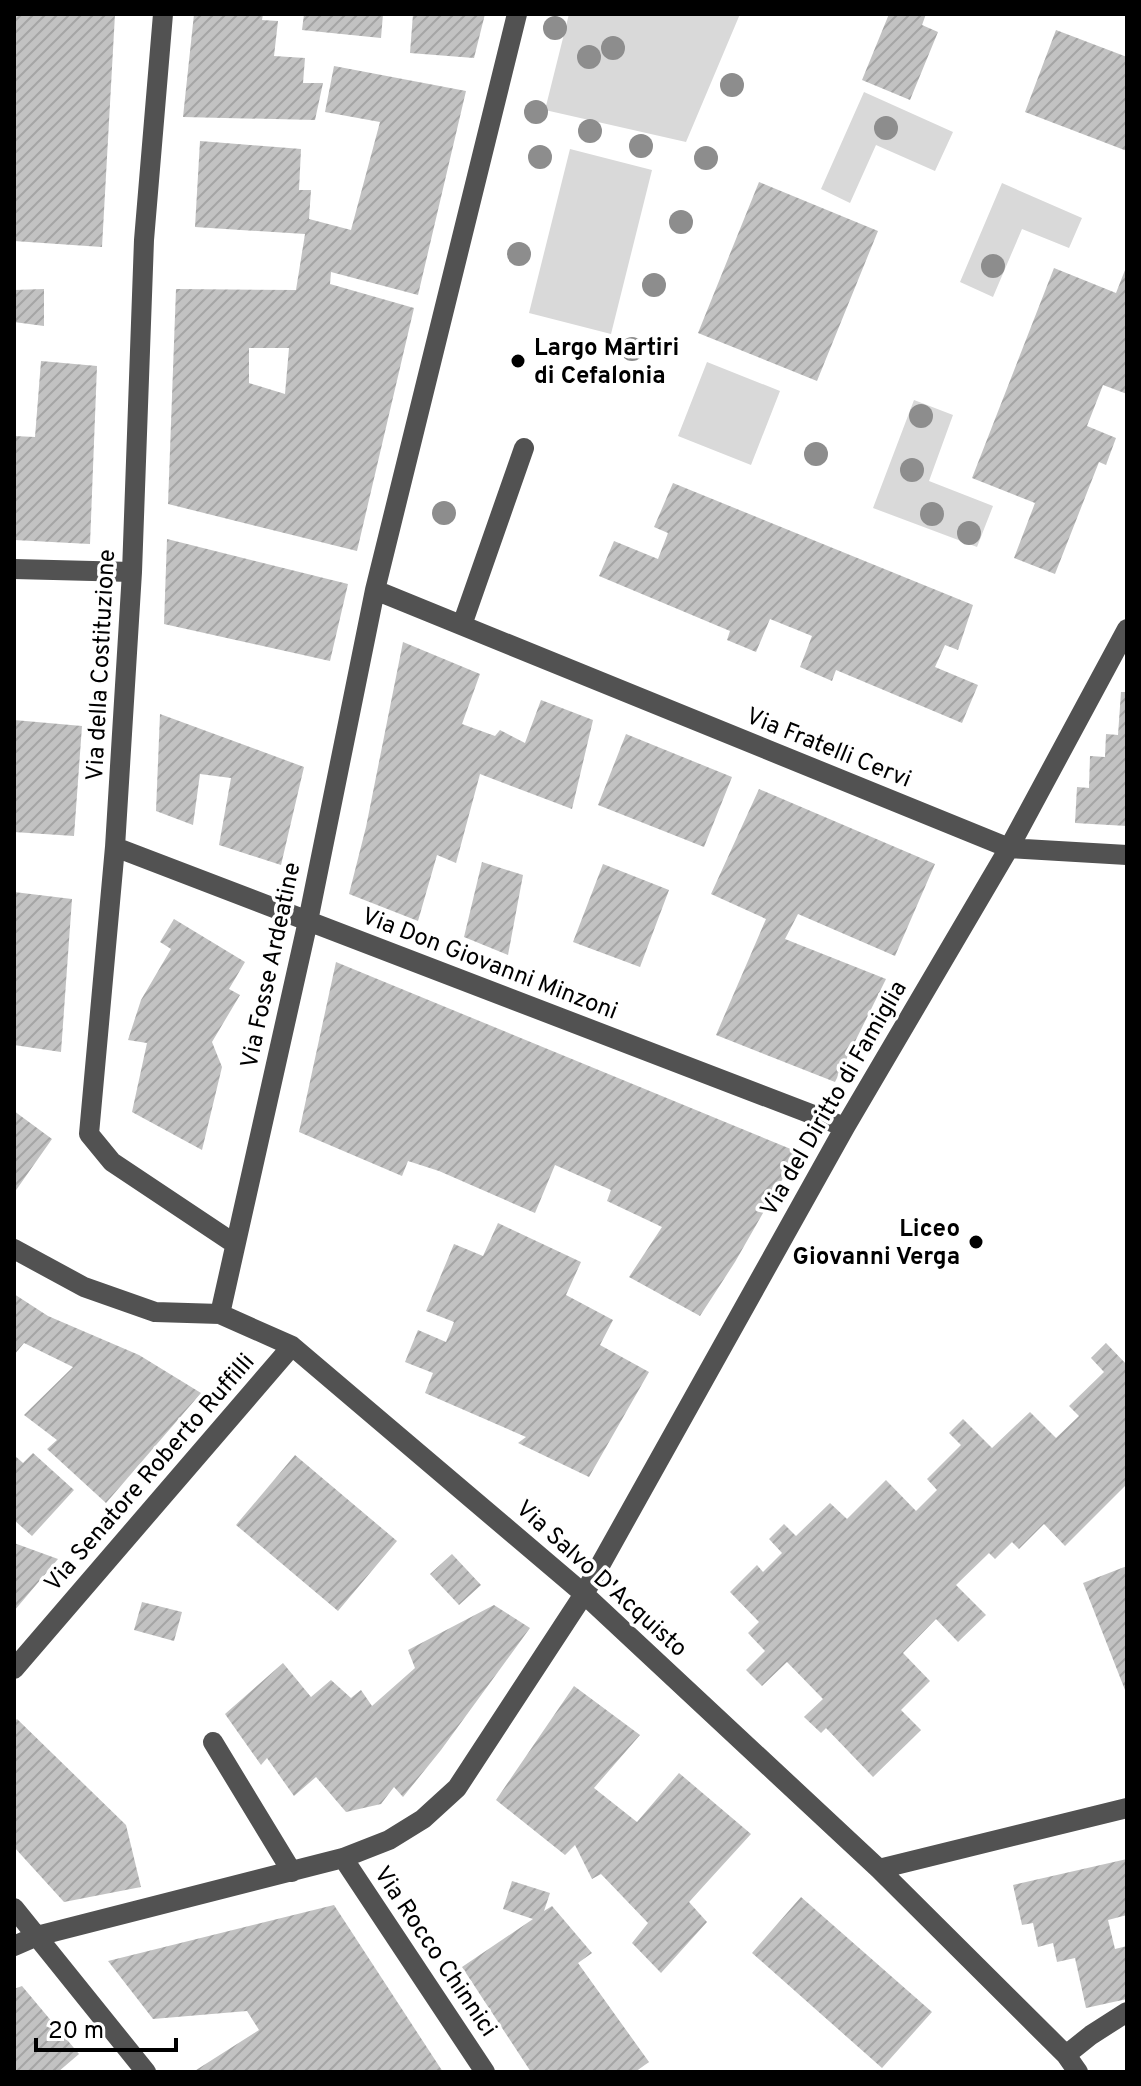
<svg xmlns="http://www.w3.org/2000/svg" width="1141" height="2086" viewBox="0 0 1141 2086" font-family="Overpass,sans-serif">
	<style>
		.garden { fill: #d9d9d9 }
		.building { fill: url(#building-hatch); fill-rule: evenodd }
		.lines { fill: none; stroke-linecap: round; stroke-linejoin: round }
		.minor { stroke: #525252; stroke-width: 20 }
		.tree { fill: #8d8d8d }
		.poi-dot { fill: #000; stroke: #fff; stroke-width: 3 }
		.labels { text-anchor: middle; stroke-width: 7; stroke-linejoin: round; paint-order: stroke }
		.poi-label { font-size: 24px; font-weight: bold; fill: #000; stroke: #fff; text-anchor: start }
		.street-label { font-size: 24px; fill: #000; stroke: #fff }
	</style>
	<defs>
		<pattern id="building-hatch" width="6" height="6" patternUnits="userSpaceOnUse" patternTransform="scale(2)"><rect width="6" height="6" fill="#c2c2c2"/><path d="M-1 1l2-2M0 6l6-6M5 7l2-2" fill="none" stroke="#a5a5a5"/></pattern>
	</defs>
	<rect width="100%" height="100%" fill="#fff"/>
	<path class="garden" d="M569 14H740L686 142 545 110Z
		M864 92 953 132 935 171 876 145 850 203 821 189Z
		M570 149 652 170 611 334 529 313Z
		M1002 183 1082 218 1069 248 1022 229 993 297 960 282Z
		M707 362 780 391 751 465 678 436Z
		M914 400 953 415 929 481 993 506 977 547 873 508Z"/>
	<path class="building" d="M14 14H115L102 247 14 241Z
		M194 14H263L262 20 278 21 274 56 305 58 303 83H323L315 120 183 117Z
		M304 14H383L381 38 302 30Z
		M413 14H485L474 58 410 53Z
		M889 14H926L922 25 938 32 910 100 862 80Z
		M1056 30 1127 57V151L1025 112Z
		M334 66 466 91 418 295 331 272 330 284 414 308 357 551 168 504 176 289 296 290 305 234 195 227 200 141 301 149 299 190H311L309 219 351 230 380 122 325 112ZM249 348H289L285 394 249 383Z
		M759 182 878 231 817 381 698 333Z
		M1127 265V394L1103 385 1087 426 1116 438 1106 465 1099 462 1055 574 1014 558 1035 503 972 478 1054 268 1116 293Z
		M44 289V326L14 322V290Z
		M41 361 97 366 90 544 14 540V436L35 437Z
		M673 483 973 605 958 650 945 645 935 667 978 685 962 723 836 670 832 681 800 667 812 636 770 619 756 652 727 640 730 631 599 576 614 541 658 559 668 533 654 527Z
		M167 539 348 584 330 661 164 624Z
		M403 642 480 674 462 724 495 736 500 730 525 743 541 700 593 720 572 809 480 774 456 863 437 855 418 921 349 894 366 827Z
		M1121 692H1127V826L1075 823 1077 787 1089 788 1090 756 1105 757 1106 734 1118 735Z
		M160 714 304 767 281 865 219 845 231 778 200 774 193 825 156 811Z
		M14 720 82 726 74 836 14 832Z
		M626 734 732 777 704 847 598 805Z
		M759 789 935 864 895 956 798 914 785 939 886 979 835 1082 716 1035 766 919 711 894Z
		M482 862 523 875 508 955 464 937Z
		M603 864 669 890 640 967 573 942Z
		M14 892 72 899 61 1052 14 1045Z
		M174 919 245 962 229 989 240 995 212 1042 222 1067 202 1150 132 1112 147 1043 128 1040 141 1000 171 949 160 942Z
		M336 962 798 1152 735 1262 700 1316 629 1277 662 1227 607 1201 611 1190 555 1165 535 1213 439 1171 408 1161 402 1176 299 1132Z
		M14 1111 52 1139 14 1193Z
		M498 1223 581 1262 566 1295 613 1320 600 1345 649 1372 589 1477 518 1443 526 1437 425 1393 433 1373 405 1362 418 1330 446 1342 454 1322 426 1311 454 1244 483 1256Z
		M14 1294 48 1316 139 1355 201 1393 106 1503 47 1449 57 1440 24 1415 73 1367 24 1343 14 1355Z
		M1106 1343 1127 1365V1484L1065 1546 1044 1524 1019 1549 1012 1542 995 1559 989 1553 956 1585 986 1615 958 1642 936 1619 903 1653 930 1681 901 1710 921 1730 873 1777 826 1728 821 1733 804 1717 823 1699 787 1662 762 1686 746 1670 765 1651 748 1633 759 1622 730 1592 757 1565 763 1572 782 1553 769 1539 784 1524 796 1536 830 1503 847 1519 886 1480 916 1511 937 1490 927 1479 961 1445 949 1433 963 1419 992 1448 1030 1412 1056 1438 1079 1416 1069 1406 1104 1372 1091 1358Z
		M33 1453 74 1490 32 1536 14 1520V1455L23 1463Z
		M295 1455 397 1541 338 1611 236 1525Z
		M14 1543 58 1559 14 1611Z
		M452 1554 481 1585 459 1605 430 1574Z
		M1127 1566V1695L1083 1583Z
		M142 1602 182 1612 174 1641 134 1630Z
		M494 1605 530 1628 441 1750 403 1797 394 1787 381 1804 346 1812 316 1777 294 1796 267 1758 261 1765 225 1714 283 1663 311 1697 331 1680 351 1698 361 1690 372 1706 415 1668 408 1650Z
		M574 1686 640 1735 594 1788 637 1822 679 1773 751 1834 689 1902 707 1922 661 1973 632 1943 648 1923 601 1874 592 1879 575 1845 565 1855 496 1800Z
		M17 1719 126 1825 141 1887 64 1902 14 1847V1722Z
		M1127 1859V1915L1108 1920 1115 1949 1127 1946V1999L1086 2008 1075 1958 1057 1962 1053 1943 1038 1947 1033 1923 1022 1925 1013 1885Z
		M512 1881 550 1893 544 1911 552 1906 592 1953 578 1963 649 2062 635 2072H531L462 1967 533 1919 503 1909Z
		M801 1897 932 2012 882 2068 752 1953Z
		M334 1905 443 2072H193L259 2030 247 2011 153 2019 108 1961Z
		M22 1986 79 2054 58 2072H14V1989Z"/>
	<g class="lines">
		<path class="minor" d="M163 14 144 240 132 572 115 847 89 1134 112 1162 235 1244
			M517 14 375 590 1009 848 1127 855
			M14 569 132 572
			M462 625 524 448
			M115 847 845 1127
			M14 1249 84 1287 155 1312 220 1314 292 1346 584 1594 879 1869 1066 2055 1078 2072
			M220 1314 308 921 375 590
			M14 1669 292 1346
			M213 1742 292 1872
			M343 1858 485 2072
			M879 1869 1127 1808
			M14 1908 146 2072
			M14 1946 37 1936 343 1858 389 1840 423 1819 457 1788 584 1594 845 1127 1009 848 1127 629
			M1066 2055 1091 2035 1127 2012"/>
	</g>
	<g class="tree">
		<circle cx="555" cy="28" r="12"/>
		<circle cx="613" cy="48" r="12"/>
		<circle cx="589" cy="57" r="12"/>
		<circle cx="732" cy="85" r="12"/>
		<circle cx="536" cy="112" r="12"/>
		<circle cx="886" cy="128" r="12"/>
		<circle cx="590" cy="131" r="12"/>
		<circle cx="641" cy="146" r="12"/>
		<circle cx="540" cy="157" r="12"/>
		<circle cx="706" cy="158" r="12"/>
		<circle cx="681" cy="222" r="12"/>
		<circle cx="519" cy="254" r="12"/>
		<circle cx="993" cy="266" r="12"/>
		<circle cx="654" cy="285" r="12"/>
		<circle cx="632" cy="349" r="12"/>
		<circle cx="921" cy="416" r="12"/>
		<circle cx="816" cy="454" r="12"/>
		<circle cx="912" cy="470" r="12"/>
		<circle cx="444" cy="513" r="12"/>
		<circle cx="932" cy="514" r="12"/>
		<circle cx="969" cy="533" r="12"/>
	</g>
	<g class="poi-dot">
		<circle cx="518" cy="361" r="8"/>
		<circle cx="976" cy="1242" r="8"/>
	</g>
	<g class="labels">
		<g class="poi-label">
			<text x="534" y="355">Largo Martiri<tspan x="534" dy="28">di Cefalonia</tspan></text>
			<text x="960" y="1236" text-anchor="end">Liceo<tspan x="960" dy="28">Giovanni Verga</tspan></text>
		</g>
		<g class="street-label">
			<text transform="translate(100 665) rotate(-87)" y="8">Via della Costituzione</text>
			<text transform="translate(829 747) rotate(22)" y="8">Via Fratelli Cervi</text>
			<text transform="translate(490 963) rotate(21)" y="8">Via Don Giovanni Minzoni</text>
			<text transform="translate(270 965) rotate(-78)" y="8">Via Fosse Ardeatine</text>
			<text transform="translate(833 1098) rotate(-60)" y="8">Via del Diritto di Famiglia</text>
			<text transform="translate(149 1472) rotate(-49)" y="8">Via Senatore Roberto Ruffilli</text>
			<text transform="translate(602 1578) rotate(42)" y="8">Via Salvo D'Acquisto</text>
			<text transform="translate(436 1951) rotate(56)" y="8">Via Rocco Chinnici</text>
		</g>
	</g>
	<rect width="1141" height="2086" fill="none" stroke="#000000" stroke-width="32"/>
	<path d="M36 2038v12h140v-12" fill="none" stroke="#000000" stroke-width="4"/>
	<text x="48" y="2038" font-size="24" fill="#000000" stroke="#ffffff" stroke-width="6" paint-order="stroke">20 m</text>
</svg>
